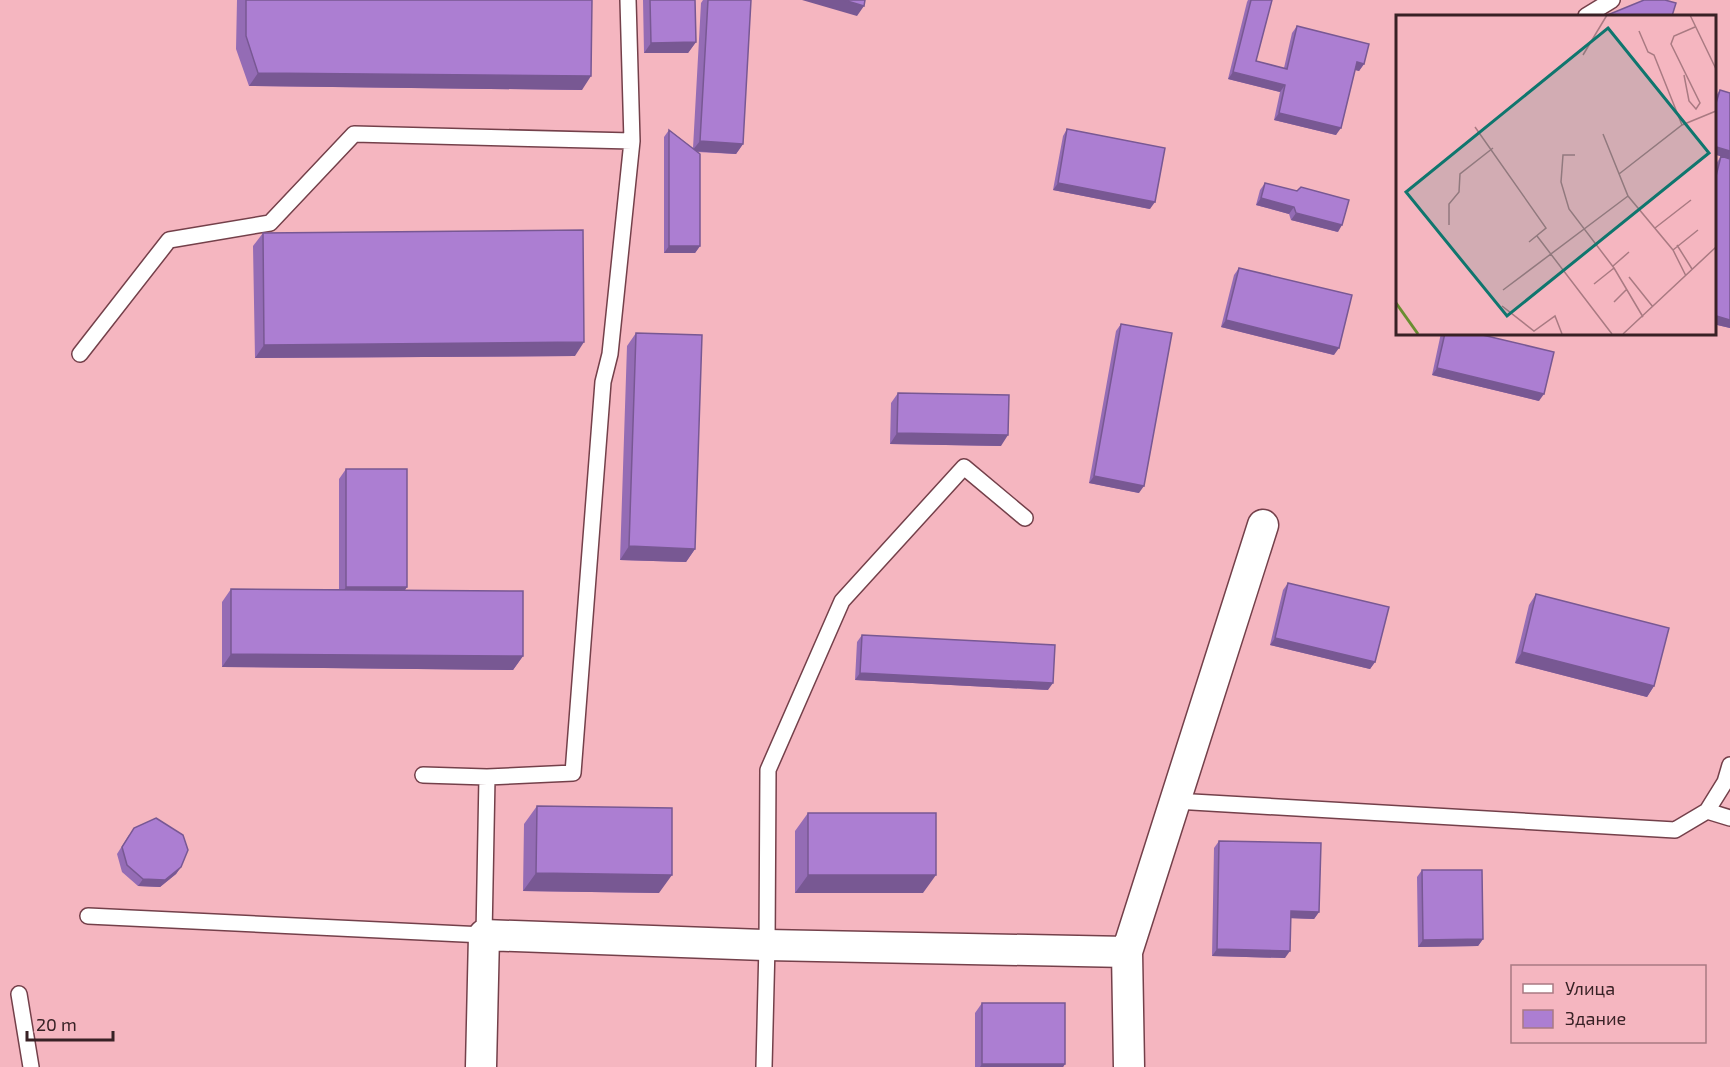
<svg xmlns="http://www.w3.org/2000/svg" width="1730" height="1067" viewBox="0 0 1730 1067" font-family="'Exo 2',sans-serif">
	<style>
		.lines { fill: none; stroke-linecap: round; stroke-linejoin: round }
		.lane-casing { stroke: #74404a; stroke-width: 18 }
		.street-casing { stroke: #74404a; stroke-width: 33 }
		.lane { stroke: #fff; stroke-width: 15 }
		.street { stroke: #fff; stroke-width: 30 }
		.wall { fill: #946cb5 }
		.shaded-wall { fill: #785893 }
		.building { fill: #ac7ed2; stroke: #785893; stroke-width: 1.5 }
		.inset-river { fill: none; stroke: #698e31; stroke-width: 3 }
		.inset-road { fill: none; stroke: #a97a82; stroke-width: 1.5 }
		.view { fill: #0f766e; fill-opacity: 0.15; stroke: #0f766e; stroke-width: 3 }
		.inset-edge { fill: none; stroke: #382125; stroke-width: 3 }
	</style>
	<rect width="100%" height="100%" fill="#f5b6c0"/>
	<g class="lines">
		<defs>
			<path id="lane" d="M1586 16 1612 0
				M80 354 169 240 270 223 354 134 632 141
				M423 775 487 777 573 773 603 382 610 354 632 141 628 0
				M1175 801 1675 830 1707 811 1725 782 1730 765
				M1707 811 1730 818
				M88 916 484 935 487 777
				M19 994 31 1067
				M764 1067 767 945 768 770 842 601 964 467 1025 518"/>
			<path id="street" d="M481 1067 484 935 767 945 1127 952
				M1129 1067 1127 952 1263 525"/>
		</defs>
		<use href="#lane" class="lane-casing"/>
		<use href="#street" class="street-casing"/>
		<use href="#lane" class="lane"/>
		<use href="#street" class="street"/>
	</g>
	<path class="wall" d="M237 0H592L582 90 249 86 236 49Z
		M643 0H695L696 42 688 53H644Z
		M703 0H708L743 144 736 154 697 152 700 246 695 253H664V137L669 130 693 148 701 3Z
		M1248 0H1272L1256 61 1284 68 1292 33 1297 26 1364 64 1359 71 1355 70 1336 135 1274 120 1280 92 1228 79 1247 2Z
		M1720 90 1730 93V328L1713 324V175L1716 164 1721 156 1713 154V102L1715 97Z
		M1067 129 1150 209 1053 190 1063 136Z
		M1265 183 1338 232 1291 220 1289 214 1256 205 1260 190Z
		M263 233 575 356 255 358 253 246Z
		M1239 268 1334 355 1221 327 1234 275Z
		M1121 324 1139 493 1089 483 1116 331Z
		M636 333 695 549 686 562 620 560 627 346Z
		M1441 333H1474L1539 401 1432 375Z
		M898 393 1001 446 890 444 891 403Z
		M346 469 407 587 405 590 523 656 513 670 222 667V602L231 589H339V479Z
		M1288 583 1375 662 1370 669 1270 645 1283 590Z
		M1536 594 1654 686 1647 697 1515 663 1529 605Z
		M862 635 1048 690 855 680 857 642Z
		M537 806 659 893 523 891 524 824Z
		M808 813 923 893H795V831Z
		M129 835 181 867 176 874 160 887 138 886 122 872 117 854Z
		M1219 841 1319 912 1314 919 1291 918 1285 958 1212 956 1214 848Z
		M1422 870 1483 939 1478 946 1418 947 1417 877Z
		M982 1003 1065 1064 1063 1067H975V1013Z"/>
	<path class="shaded-wall" d="M802 0H844L864 6 857 16Z
		M696 42 688 53H644L651 43Z
		M1357 62 1364 64 1359 71 1352 69Z
		M1233 72 1285 85 1280 92 1228 79Z
		M258 73 591 76 582 90 249 86Z
		M1279 113 1341 128 1336 135 1274 120Z
		M700 141 743 144 736 154 692 151Z
		M1713 146 1730 151V159L1713 154Z
		M1058 183 1155 202 1150 209 1053 190Z
		M1261 198 1294 207 1289 214 1256 205Z
		M1296 213 1342 225 1338 232 1291 220Z
		M669 246H700L695 253H664Z
		M1713 315 1730 320V328L1713 324Z
		M1226 320 1339 348 1334 355 1221 327Z
		M584 342 575 356 255 358 264 345Z
		M1437 368 1544 394 1539 401 1432 375Z
		M897 433 1008 435 1001 446 890 444Z
		M1094 476 1144 486 1139 493 1089 483Z
		M629 546 695 549 686 562 620 560Z
		M346 587H407L400 597H339Z
		M1275 638 1375 662 1370 669 1270 645Z
		M1522 652 1654 686 1647 697 1515 663Z
		M231 654 523 656 513 670 222 667Z
		M860 673 1053 683 1048 690 855 680Z
		M181 867 176 874 160 887 138 886 143 879Z
		M536 873 672 875 659 893 523 891Z
		M808 875H936L923 893H795Z
		M1291 911 1319 912 1314 919 1286 918Z
		M1483 939 1478 946 1418 947 1423 940Z
		M1217 949 1290 951 1285 958 1212 956Z
		M982 1064H1065L1063 1067H980Z"/>
	<path class="building" d="M246 0H592L591 76 258 73 246 36Z
		M650 0H695L696 42 651 43Z
		M708 0H751L743 144 700 141Z
		M844 0H865L864 6Z
		M1251 0H1272L1256 61 1287 69 1297 26 1369 44 1364 64 1357 62 1341 128 1279 113 1285 85 1233 72Z
		M1644 0H1665L1676 3 1672 16H1605Z
		M1720 90 1730 93V151L1713 146V113Z
		M1067 129 1165 148 1155 202 1058 183Z
		M669 130 700 154V246H669Z
		M1721 156 1730 159V320L1713 315V188Z
		M1265 183 1297 191 1301 187 1349 200 1342 225 1296 213 1294 207 1261 198Z
		M583 230 584 342 264 345 263 233Z
		M1239 268 1352 295 1339 348 1226 320Z
		M1121 324 1172 333 1144 486 1094 476Z
		M636 333 702 335 695 549 629 546Z
		M1445 333H1474L1554 352 1544 394 1437 368Z
		M898 393 1009 395 1008 435 897 433Z
		M346 469H407V587H346Z
		M1288 583 1389 607 1375 662 1275 638Z
		M231 589 523 591V656L231 654Z
		M1536 594 1669 628 1654 686 1522 652Z
		M862 635 1055 645 1053 683 860 673Z
		M537 806 672 808V875L536 873Z
		M808 813H936V875H808Z
		M156 818 183 835 188 850 181 867 165 880 143 879 127 865 122 847 134 828Z
		M1219 841 1321 843 1319 912 1291 911 1290 951 1217 949Z
		M1422 870H1482L1483 939 1423 940Z
		M982 1003H1065V1064H982Z"/>
	<g transform="translate(1396 15)">
		<rect width="320" height="320" fill="#f5b6c0"/>
		<path class="inset-river" d="M0 288 22 319"/>
		<path class="inset-road" d="M294 0 320 54M243 16 252 37 258 40 286 110M187 40 211 0M288 60 293 86 300 94 304 88 275 29 278 21 299 12M79 112 150 213 133 227M207 119 232 181 277 235 290 261M179 140H167L165 167 173 194 218 253 247 302M223 159 286 110 320 96M53 210V189L63 177 64 159 97 133M259 213 295 185M141 221 216 319M281 230 296 254M277 235 302 215M217 251 233 237M233 262 257 292M198 269 218 253M107 275 232 181M218 287 231 274M106 291 138 316 159 301 166 319M227 319 320 232"/>
		<path class="view" d="M212 13 313 138 111 301 10 177Z"/>
		<rect width="320" height="320" class="inset-edge"/>
	</g>
	<rect x="1511" y="965" width="195" height="78" fill="#f5b6c0" stroke="#a97a82" stroke-width="1.5"/>
	<rect x="1523" y="984" width="30" height="9" fill="#ffffff" stroke="#a97a82" stroke-width="1.5"/>
	<text x="1565" y="995" font-size="18" fill="#382125">Улица</text>
	<rect x="1523" y="1010" width="30" height="18" fill="#ac7ed2" stroke="#a97a82" stroke-width="1.5"/>
	<text x="1565" y="1025" font-size="18" fill="#382125">Здание</text>
	<path d="M27 1031v9h86v-9" fill="none" stroke="#382125" stroke-width="3"/>
	<text x="36" y="1031" font-size="18" fill="#382125" stroke="#f5b6c0" stroke-width="4.5" paint-order="stroke">20 m</text>
</svg>
